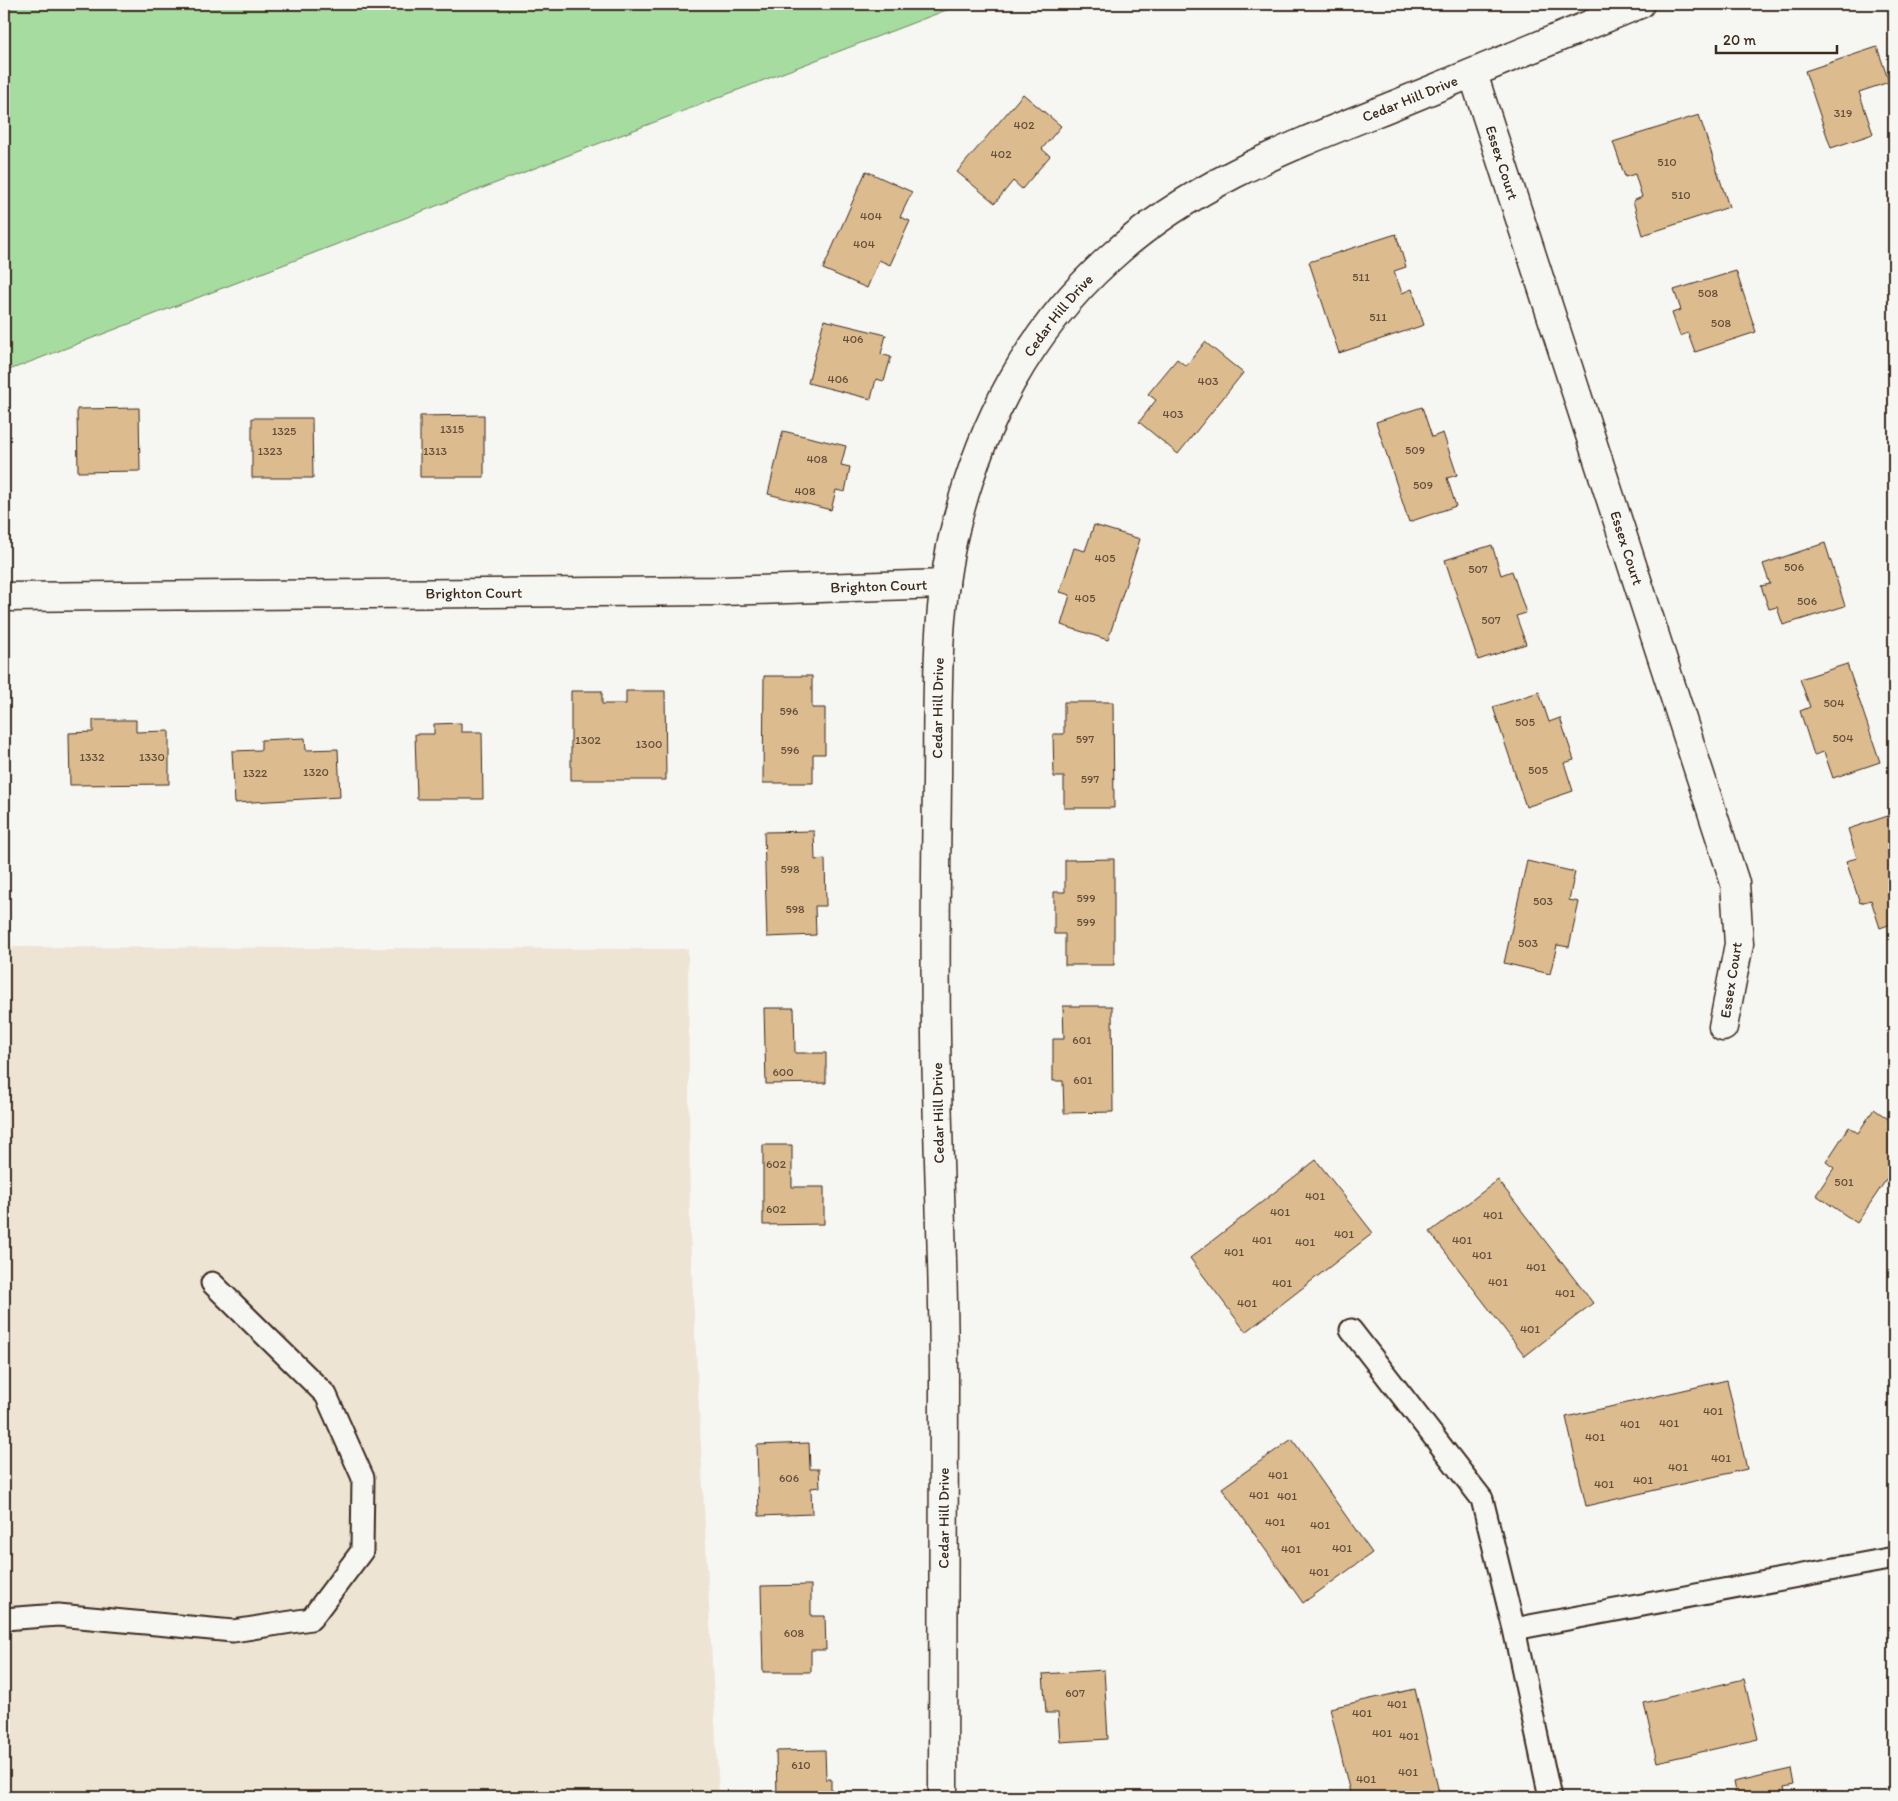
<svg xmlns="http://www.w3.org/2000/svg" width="1898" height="1801" viewBox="0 0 1898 1801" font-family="Itim,sans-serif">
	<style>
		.built { fill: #eee4d4 }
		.green { fill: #a6dc9f; stroke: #70835e }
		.building { fill: #dcbb8f; stroke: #3b2a1e }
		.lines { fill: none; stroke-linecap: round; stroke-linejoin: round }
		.service-casing { stroke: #3b2a1e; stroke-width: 25 }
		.minor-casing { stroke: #3b2a1e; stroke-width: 31 }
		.service { stroke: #f6f6f2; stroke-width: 21 }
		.minor { stroke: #f6f6f2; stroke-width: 28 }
		.labels { text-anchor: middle; stroke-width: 5; stroke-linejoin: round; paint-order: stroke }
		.number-label { font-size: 12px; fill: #634e3a }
		.street-label { font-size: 15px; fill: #3b2a1e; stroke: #f6f6f2 }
	</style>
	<rect width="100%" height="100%" fill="#f6f6f2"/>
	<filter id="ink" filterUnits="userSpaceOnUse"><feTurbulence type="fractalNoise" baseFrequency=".02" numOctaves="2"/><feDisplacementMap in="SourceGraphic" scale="10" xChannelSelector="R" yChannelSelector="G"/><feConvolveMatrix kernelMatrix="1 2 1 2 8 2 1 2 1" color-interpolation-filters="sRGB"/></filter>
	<g filter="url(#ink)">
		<path class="built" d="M4 947 688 949 690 1236 719 1797H4Z"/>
		<path class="green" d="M4 4H962L4 372Z"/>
		<path class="building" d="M1877 47 1889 82 1859 92 1873 134 1831 148 1805 71Z
			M1023 94 1061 126 1042 149 1050 156 1022 189 1013 181 995 203 957 172Z
			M1699 115 1729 207 1643 235 1633 201 1642 197 1635 174 1625 177 1613 142Z
			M866 171 912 192 900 217 910 221 890 265 879 260 867 288 823 269Z
			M1396 234 1406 267 1394 271 1402 293 1412 289 1424 325 1339 353 1309 262Z
			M1736 271 1756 332 1695 352 1688 333 1680 336 1672 313 1681 310 1674 290Z
			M824 320 886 335 881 354 891 357 884 381 876 379 871 399 808 383Z
			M1205 342 1243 373 1178 454 1139 422 1156 400 1148 394 1177 359 1186 366Z
			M1422 407 1432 437 1443 433 1457 475 1447 478 1456 506 1409 522 1376 422Z
			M139 408 140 471 78 472 77 409Z
			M484 415V477H420V416Z
			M252 418H312L313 478H252Z
			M783 431 846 446 841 465 850 467 845 492 836 490 831 510 768 494Z
			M1094 525 1140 539 1108 640 1061 625 1070 595 1060 592 1074 548 1085 551Z
			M1825 543 1845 606 1783 625 1777 607 1769 609 1761 586 1770 584 1763 564Z
			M1492 545 1501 575 1512 571 1526 613 1516 616 1526 644 1478 660 1445 560Z
			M1847 664 1880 762 1833 778 1824 752 1814 755 1800 711 1810 707 1800 679Z
			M764 676H812V708H825V754H813V783H763Z
			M571 691H602V704H626V691H665L666 780H571Z
			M1539 692 1549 722 1560 718 1574 760 1564 763 1573 791 1526 807 1493 707Z
			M1064 702H1113L1114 808H1064V777H1054L1053 734H1064Z
			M93 720H136V732L169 731V784L70 785 69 733 93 732Z
			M461 723V732H482L483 799H417L415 734H434V724Z
			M305 738 306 750 338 749 340 797 235 803 232 751 261 750V740Z
			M1894 814V923L1880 928 1871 900 1860 903 1846 861 1857 858 1848 829Z
			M814 831 815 860 825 859 826 906H815L816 935 767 937 764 832Z
			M1114 859V965H1065V934H1054V892H1065V860Z
			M1527 861 1575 872 1569 900 1579 902 1569 947 1557 945 1550 974 1504 963Z
			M1893 999 1894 1043H1891Z
			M1063 1006H1112L1113 1112 1064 1113 1063 1081H1053V1039H1064Z
			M764 1008H794L795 1053H826V1083L766 1084Z
			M1874 1109 1894 1123V1168L1857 1223 1816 1195 1834 1168 1826 1162 1849 1127 1858 1133Z
			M763 1145H792V1187H824V1224L763 1225Z
			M1316 1160 1373 1233 1246 1332 1190 1258Z
			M1498 1180 1593 1303 1525 1356 1430 1232Z
			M1727 1380 1747 1469 1586 1506 1566 1417Z
			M1292 1439 1372 1553 1303 1603 1222 1488Z
			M809 1443 810 1469H819L820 1487 811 1488 812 1514 759 1516 757 1445Z
			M811 1585V1616H825L826 1650H811V1672H763L761 1586Z
			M1104 1670 1108 1739 1060 1742 1058 1713H1046L1043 1674Z
			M1744 1679 1758 1739 1657 1762 1644 1703Z
			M1415 1689 1440 1797H1351L1330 1708Z
			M825 1750 826 1779H831V1797H777L776 1751Z
			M1791 1769 1794 1785 1784 1787 1786 1797H1736L1733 1782Z"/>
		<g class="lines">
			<defs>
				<path id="service" d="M1351 1330 1482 1499 1514 1629 1550 1797
					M4 1619 58 1615 233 1631 311 1619 362 1551 363 1478 326 1395 212 1283
					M1514 1629 1894 1558"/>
				<g id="minor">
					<path id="s1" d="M1471 74 1477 86 1735 883 1739 944 1723 1027"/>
					<path id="s2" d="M4 597 722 591 945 584"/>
					<path id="s3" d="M943 1797C943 1659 944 1520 944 1381 944 1283 939 1184 937 1086 934 984 936 882 937 779 938 695 935 611 955 529 981 423 1028 332 1110 258 1193 182 1295 145 1397 104 1479 71 1559 37 1640 4"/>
				</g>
			</defs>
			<use href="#service" class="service-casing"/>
			<use href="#minor" class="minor-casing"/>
			<use href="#service" class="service"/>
			<use href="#minor" class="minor"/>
		</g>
	</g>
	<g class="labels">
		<g class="number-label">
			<text x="1843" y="117">319</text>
			<text x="1024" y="129">402</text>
			<text x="1001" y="158">402</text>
			<text x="1667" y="166">510</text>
			<text x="1681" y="199">510</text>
			<text x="871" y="220">404</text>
			<text x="864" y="248">404</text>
			<text x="1361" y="281">511</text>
			<text x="1708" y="297">508</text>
			<text x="1378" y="321">511</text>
			<text x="1721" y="327">508</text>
			<text x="853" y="343">406</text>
			<text x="838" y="383">406</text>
			<text x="1208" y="385">403</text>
			<text x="1173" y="418">403</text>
			<text x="452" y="433">1315</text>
			<text x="284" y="435">1325</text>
			<text x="1415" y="454">509</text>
			<text x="270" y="455">1323</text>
			<text x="435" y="455">1313</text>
			<text x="817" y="463">408</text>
			<text x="1423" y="489">509</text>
			<text x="805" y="495">408</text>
			<text x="1105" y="562">405</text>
			<text x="1794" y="571">506</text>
			<text x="1478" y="573">507</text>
			<text x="1085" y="602">405</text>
			<text x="1807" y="605">506</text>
			<text x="1491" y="624">507</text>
			<text x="1834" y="707">504</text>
			<text x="789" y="715">596</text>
			<text x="1525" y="726">505</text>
			<text x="1843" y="742">504</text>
			<text x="1085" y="743">597</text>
			<text x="588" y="744">1302</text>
			<text x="649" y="748">1300</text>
			<text x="790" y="754">596</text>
			<text x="92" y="761">1332</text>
			<text x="152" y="761">1330</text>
			<text x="1538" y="774">505</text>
			<text x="316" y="776">1320</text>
			<text x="255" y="777">1322</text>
			<text x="1090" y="783">597</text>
			<text x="790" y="873">598</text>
			<text x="1086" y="902">599</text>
			<text x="1543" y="905">503</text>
			<text x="795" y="913">598</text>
			<text x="1086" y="926">599</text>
			<text x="1528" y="947">503</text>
			<text x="1082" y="1044">601</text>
			<text x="783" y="1076">600</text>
			<text x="1083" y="1084">601</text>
			<text x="776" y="1168">602</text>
			<text x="1844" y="1186">501</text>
			<text x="1315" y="1200">401</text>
			<text x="776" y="1213">602</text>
			<text x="1280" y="1216">401</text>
			<text x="1493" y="1219">401</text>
			<text x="1344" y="1238">401</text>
			<text x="1262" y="1244">401</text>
			<text x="1462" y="1244">401</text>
			<text x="1305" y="1246">401</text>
			<text x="1234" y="1256">401</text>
			<text x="1482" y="1259">401</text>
			<text x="1536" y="1271">401</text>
			<text x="1498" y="1286">401</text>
			<text x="1282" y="1287">401</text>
			<text x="1565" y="1297">401</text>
			<text x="1247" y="1307">401</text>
			<text x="1530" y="1333">401</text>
			<text x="1713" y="1415">401</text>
			<text x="1669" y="1427">401</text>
			<text x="1630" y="1428">401</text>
			<text x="1595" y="1441">401</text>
			<text x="1721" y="1462">401</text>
			<text x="1678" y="1471">401</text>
			<text x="1278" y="1479">401</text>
			<text x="789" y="1482">606</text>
			<text x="1643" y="1484">401</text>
			<text x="1604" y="1488">401</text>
			<text x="1259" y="1499">401</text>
			<text x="1287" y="1500">401</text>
			<text x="1275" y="1526">401</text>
			<text x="1320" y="1529">401</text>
			<text x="1342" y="1552">401</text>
			<text x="1291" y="1553">401</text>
			<text x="1319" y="1576">401</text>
			<text x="794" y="1637">608</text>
			<text x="1075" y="1697">607</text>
			<text x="1397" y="1708">401</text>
			<text x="1362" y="1717">401</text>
			<text x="1382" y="1737">401</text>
			<text x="1409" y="1740">401</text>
			<text x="801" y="1769">610</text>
			<text x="1408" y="1776">401</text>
			<text x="1366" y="1783">401</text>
		</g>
		<g class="street-label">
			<text dy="5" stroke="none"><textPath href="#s3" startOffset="1928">Cedar Hill Drive</textPath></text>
			<text dy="5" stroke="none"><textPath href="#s1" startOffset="94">Essex Court</textPath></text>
			<text dy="5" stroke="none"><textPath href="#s3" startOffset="1509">Cedar Hill Drive</textPath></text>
			<text dy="5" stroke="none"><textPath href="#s1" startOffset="499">Essex Court</textPath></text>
			<text dy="5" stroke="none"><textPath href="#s2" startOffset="875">Brighton Court</textPath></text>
			<text dy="5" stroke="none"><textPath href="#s2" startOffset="470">Brighton Court</textPath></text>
			<text dy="5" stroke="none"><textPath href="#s3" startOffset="1089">Cedar Hill Drive</textPath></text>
			<text transform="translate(1731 980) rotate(-81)" y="5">Essex Court</text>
			<text transform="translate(938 1113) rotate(-91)" y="5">Cedar Hill Drive</text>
			<text dy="5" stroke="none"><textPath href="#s3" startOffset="279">Cedar Hill Drive</textPath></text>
		</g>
	</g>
	<rect width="1898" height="1801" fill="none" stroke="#f6f6f2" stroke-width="20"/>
	<rect x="10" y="10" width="1878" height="1781" fill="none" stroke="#3b2a1e" stroke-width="2" filter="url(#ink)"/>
	<path d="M1716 45v8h121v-8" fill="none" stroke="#3b2a1e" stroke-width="2.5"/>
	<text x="1723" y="45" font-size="15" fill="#3b2a1e" stroke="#f6f6f2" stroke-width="4" paint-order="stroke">20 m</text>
</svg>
